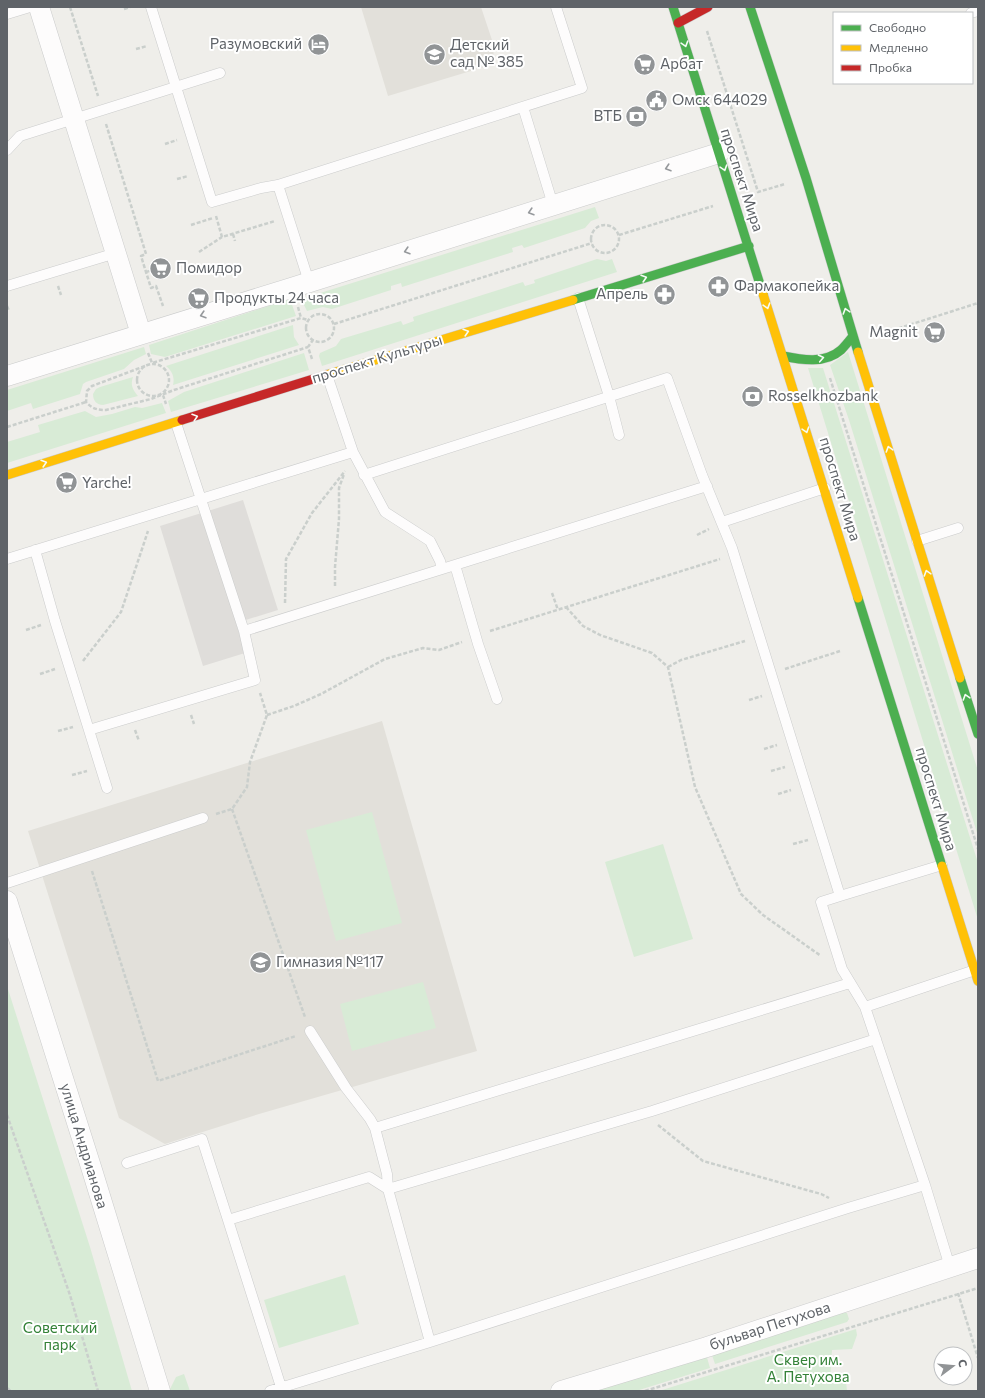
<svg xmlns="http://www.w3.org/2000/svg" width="985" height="1398" viewBox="0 0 985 1398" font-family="Commissioner,sans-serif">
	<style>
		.industrial { fill: #dfddda }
		.education { fill: #e2e0da }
		.green { fill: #d8ebd6 }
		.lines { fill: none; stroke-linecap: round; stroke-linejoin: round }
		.lane-casing { stroke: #cbcccc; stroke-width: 11 }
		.street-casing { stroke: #cbcccc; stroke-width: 21 }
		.fast-casing { stroke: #cacacb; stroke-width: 10 }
		.slow-casing { stroke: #cacacb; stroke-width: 10 }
		.jam-casing { stroke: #cacacb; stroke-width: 10 }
		.path { stroke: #cacfcc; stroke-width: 2.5; stroke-dasharray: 4 2; stroke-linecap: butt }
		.lane { stroke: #fdfcfc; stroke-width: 10 }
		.street { stroke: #fdfcfc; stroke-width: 20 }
		.fast { stroke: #4caf50; stroke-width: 9 }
		.slow { stroke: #ffc107; stroke-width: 9 }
		.jam { stroke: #c62828; stroke-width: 9 }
		.oneway { stroke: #f6fbf6 }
		.oneway2 { stroke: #96999c }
		.labels { text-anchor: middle; stroke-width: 4; stroke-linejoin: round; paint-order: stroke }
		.poi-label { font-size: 15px; fill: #5f6368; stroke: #fff; text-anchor: start }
		.street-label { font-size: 15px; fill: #5f6368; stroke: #fff }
		.park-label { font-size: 15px; fill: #348238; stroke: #fff }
	</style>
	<rect width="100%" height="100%" fill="#efeeea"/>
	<path class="industrial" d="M243 500 278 610 236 623 245 653 203 666 160 526Z"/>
	<path class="education" d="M361 7H481L493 43 494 64 388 96Z
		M382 721 477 1051 259 1114 165 1144 119 1118 28 831Z"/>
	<path class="green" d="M595 207 599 218 591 221 585 228 524 248 522 245 512 248 513 252 402 287 401 283 391 286V290L332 309 323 307 307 311 301 299Z
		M597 259 606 261 612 259 617 272 322 366 319 356 320 353 336 346 341 339 401 321 403 325 414 321 413 317 523 282 525 286 535 283 534 280Z
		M290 299 296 316 165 357 151 354 149 345Z
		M293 325 294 337 299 345 173 385C175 377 172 371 166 366Z
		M144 347 146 354 134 360 124 369 86 382 83 384 80 394 33 409 31 403 7 411V390Z
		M848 352 978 771V836L849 420 830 365Z
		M304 353 309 370 171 412 168 401 184 392Z
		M808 368H823L978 863V920Z
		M133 377C130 385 133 390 138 396L103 405C97 405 93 401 93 394L96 389 100 387Z
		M162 403 166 413 7 463V442L40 432 38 425 85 411 96 417 112 414 135 407 142 408Z
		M372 812 402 923 336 941 306 830Z
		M663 844 693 939 634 957 605 862Z
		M423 982 436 1028 352 1051 340 1004Z
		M7 986 90 1247 132 1391H7Z
		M345 1275 359 1324 279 1348 264 1300Z
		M840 1312 847 1313 849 1319 847 1322 715 1364 711 1352Z
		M856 1329 857 1335 852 1349 832 1350 830 1382 846 1381 847 1391H659Z
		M706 1354 710 1368 636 1391H587Z
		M184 1374 190 1391H171L170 1389 176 1377Z"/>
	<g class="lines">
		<defs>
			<path id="lane" d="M151 7 212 202 261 188 278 185 582 88 556 7
				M971 13 978 11
				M7 14 30 7
				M523 107 553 205
				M7 150 20 136 220 73
				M278 185 309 282
				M7 286 116 253
				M578 298 609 396 619 435
				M353 452 385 512 430 541 440 561 442 569
				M364 475 667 378 702 475 732 548 840 896 942 865
				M722 522 825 488
				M917 541 958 528
				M35 550 55 621 107 788
				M7 559 353 452 327 375
				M455 565 478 644 497 699
				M244 631 707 486
				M89 730 255 680 244 631 176 423
				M7 883 203 818
				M840 896 821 902 842 969 865 1007 975 970
				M865 1007 925 1185 950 1267
				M310 1031 346 1088 370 1119 375 1128 387 1174 388 1189 430 1342
				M375 1128 850 983
				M127 1163 202 1139 228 1220 369 1177 388 1189 652 1111 876 1039
				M228 1220 281 1387
				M270 1391 430 1342 848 1208 925 1185"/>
			<path id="street" d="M39 7 141 334
				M7 376 291 288 719 153
				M7 901 92 1170 160 1391
				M561 1391 707 1347 978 1258"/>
			<path id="fast" d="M673 7 763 294
				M750 7 806 178 858 352
				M573 300 749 246
				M783 356C802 360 825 364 841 350 845 346 849 341 853 336
				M858 598 942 866
				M960 678 978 734"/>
			<path id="slow" d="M763 294 858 598
				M858 352 960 678
				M326 375 573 300
				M7 475 182 420
				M942 866 978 981"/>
			<path id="jam" d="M678 23 708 7
				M182 420 326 375"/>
		</defs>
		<use href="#lane" class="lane-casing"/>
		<use href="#street" class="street-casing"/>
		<use href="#fast" class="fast-casing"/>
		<use href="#slow" class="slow-casing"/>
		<use href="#jam" class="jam-casing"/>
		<path class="path" d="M70 7 98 96
			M124 9 130 7
			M707 31 758 192 785 184
			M136 49 147 46
			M106 124 146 254 141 256 151 288 156 286 163 306
			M165 144 177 140
			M177 179 188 176
			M216 216 222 237 275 221
			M591 239a14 14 0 1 1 28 0a14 14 0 1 1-28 0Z
			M191 225 213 218
			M233 234 235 241
			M619 235 713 206
			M199 252 222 237
			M146 272 160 268
			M58 286 61 295
			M7 306 9 311
			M298 307 301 318
			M306 328a14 14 0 1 1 28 0a14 14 0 1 1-28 0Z
			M334 324 592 243
			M887 332 978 303
			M148 353 152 363 301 318 308 320
			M312 359 308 347 313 340
			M137 380a16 16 0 1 1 32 0a16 16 0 1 1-32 0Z
			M145 366 92 386 87 391 86 402C92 409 98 410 106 410L151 399 174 390 308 347
			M830 378 978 849
			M163 395 166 404
			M7 427 86 402
			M697 535 709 529
			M335 586V567L339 519V488L344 474
			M552 593 558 610
			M285 603 286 559 312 513 345 471
			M566 607 583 626 600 635 652 653 668 667 695 787 741 894 763 915 821 956
			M26 630 41 625
			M490 631 720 559
			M83 661 121 612 148 531
			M668 667 681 660 745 641
			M785 669 840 651
			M40 674 55 669
			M749 700 762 696
			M191 715 194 724
			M267 715 294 706 321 694 385 659 423 648 439 650 462 642
			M135 730 139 741
			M58 731 73 727
			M764 749 777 745
			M771 771 785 767
			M72 775 87 771
			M778 794 791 790
			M232 809 305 1017
			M216 814 232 809 247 787 250 762 267 715 260 693
			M793 844 808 840
			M92 871 158 1081 296 1036
			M7 1115 70 1295 98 1391
			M658 1125 703 1161 821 1194 829 1198
			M958 1293 978 1358
			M7 1388 11 1391
			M645 1391 978 1288"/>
		<use href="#lane" class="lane"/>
		<use href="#street" class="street"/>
		<use href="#fast" class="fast"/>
		<use href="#slow" class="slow"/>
		<use href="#jam" class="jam"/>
	</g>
	<defs><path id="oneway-chevron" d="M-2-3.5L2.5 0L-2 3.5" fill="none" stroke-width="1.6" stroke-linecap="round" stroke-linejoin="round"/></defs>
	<g class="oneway">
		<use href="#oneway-chevron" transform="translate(685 44) rotate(73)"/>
		<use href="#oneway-chevron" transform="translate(724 168) rotate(72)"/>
		<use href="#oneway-chevron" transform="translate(644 278) rotate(-17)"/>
		<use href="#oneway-chevron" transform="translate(767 306) rotate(73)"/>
		<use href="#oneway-chevron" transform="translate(846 311) rotate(-107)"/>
		<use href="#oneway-chevron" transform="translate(466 332) rotate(-17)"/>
		<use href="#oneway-chevron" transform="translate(821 358) rotate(-11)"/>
		<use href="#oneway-chevron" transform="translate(195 417) rotate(-18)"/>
		<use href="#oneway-chevron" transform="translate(806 430) rotate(72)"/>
		<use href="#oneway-chevron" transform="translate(889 449) rotate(-107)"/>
		<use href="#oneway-chevron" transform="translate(44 463) rotate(-17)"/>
		<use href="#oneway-chevron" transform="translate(927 573) rotate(-107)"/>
		<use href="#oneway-chevron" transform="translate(966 697) rotate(-107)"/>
	</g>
	<g class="oneway2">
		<use href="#oneway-chevron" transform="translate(668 168) rotate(162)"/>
		<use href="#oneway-chevron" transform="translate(531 212) rotate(163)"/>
		<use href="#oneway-chevron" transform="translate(407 251) rotate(163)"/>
		<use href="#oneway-chevron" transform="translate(203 315) rotate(163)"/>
	</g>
	<defs>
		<symbol id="hotel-disc" viewBox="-11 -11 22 22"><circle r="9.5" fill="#919496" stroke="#fff"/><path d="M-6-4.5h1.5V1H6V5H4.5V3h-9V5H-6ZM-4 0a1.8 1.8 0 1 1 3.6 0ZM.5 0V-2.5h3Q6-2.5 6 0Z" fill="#fff"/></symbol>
		<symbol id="school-disc" viewBox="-11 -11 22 22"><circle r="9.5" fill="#919496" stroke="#fff"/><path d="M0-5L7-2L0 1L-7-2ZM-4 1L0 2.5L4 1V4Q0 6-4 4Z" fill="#fff"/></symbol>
		<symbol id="supermarket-disc" viewBox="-11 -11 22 22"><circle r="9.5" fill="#919496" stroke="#fff"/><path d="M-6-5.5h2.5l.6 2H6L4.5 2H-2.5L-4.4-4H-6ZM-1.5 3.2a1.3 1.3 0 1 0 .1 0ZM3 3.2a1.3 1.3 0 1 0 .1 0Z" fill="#fff"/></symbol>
		<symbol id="civic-disc" viewBox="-11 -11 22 22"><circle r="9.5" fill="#919496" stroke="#fff"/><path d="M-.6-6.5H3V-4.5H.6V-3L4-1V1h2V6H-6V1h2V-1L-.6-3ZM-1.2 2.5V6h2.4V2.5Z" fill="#fff"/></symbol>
		<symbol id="bank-disc" viewBox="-11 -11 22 22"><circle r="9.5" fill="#919496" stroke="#fff"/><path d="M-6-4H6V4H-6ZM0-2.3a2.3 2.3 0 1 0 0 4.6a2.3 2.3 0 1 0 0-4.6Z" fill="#fff"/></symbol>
		<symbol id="pharmacy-disc" viewBox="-11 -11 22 22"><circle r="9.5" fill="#919496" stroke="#fff"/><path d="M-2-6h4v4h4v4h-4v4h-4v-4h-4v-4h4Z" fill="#fff"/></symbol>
	</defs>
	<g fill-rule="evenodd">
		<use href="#hotel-disc" x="306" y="32" width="25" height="25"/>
		<use href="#school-disc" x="422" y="42" width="25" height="25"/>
		<use href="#supermarket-disc" x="632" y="52" width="25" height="25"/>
		<use href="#civic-disc" x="644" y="88" width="25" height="25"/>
		<use href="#bank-disc" x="624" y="104" width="25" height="25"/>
		<use href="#supermarket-disc" x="148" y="256" width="25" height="25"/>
		<use href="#pharmacy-disc" x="706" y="274" width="25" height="25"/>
		<use href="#pharmacy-disc" x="652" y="282" width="25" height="25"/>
		<use href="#supermarket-disc" x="186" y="286" width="25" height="25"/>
		<use href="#supermarket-disc" x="922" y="320" width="25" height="25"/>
		<use href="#bank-disc" x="740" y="384" width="25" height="25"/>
		<use href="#supermarket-disc" x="54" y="470" width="25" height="25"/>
		<use href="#school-disc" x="248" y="950" width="25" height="25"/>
	</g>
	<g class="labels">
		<g class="poi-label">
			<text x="302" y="49" text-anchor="end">Разумовский</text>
			<text x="450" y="50">Детский<tspan x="450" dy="17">сад № 385</tspan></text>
			<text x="660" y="69">Арбат</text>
			<text x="672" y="105">Омск 644029</text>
			<text x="622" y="121" text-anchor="end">ВТБ</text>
			<text x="176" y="273">Помидор</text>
			<text x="734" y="291">Фармакопейка</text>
			<text x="648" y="299" text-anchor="end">Апрель</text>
			<text x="214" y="303">Продукты 24 часа</text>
			<text x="918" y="337" text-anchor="end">Magnit</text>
			<text x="768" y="401">Rosselkhozbank</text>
			<text x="82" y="488">Yarche!</text>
			<text x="276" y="967">Гимназия №117</text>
		</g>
		<g class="street-label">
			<text transform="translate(742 180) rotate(72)" y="5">проспект Мира</text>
			<text transform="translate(377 359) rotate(-17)" y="5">проспект Культуры</text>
			<text transform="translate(840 489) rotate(73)" y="5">проспект Мира</text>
			<text transform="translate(936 799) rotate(73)" y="5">проспект Мира</text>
			<text transform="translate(84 1146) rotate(73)" y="5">улица Андрианова</text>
			<text transform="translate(770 1326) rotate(-18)" y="5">бульвар Петухова</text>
		</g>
		<g class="park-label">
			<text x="60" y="1333">Советский<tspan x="60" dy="17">парк</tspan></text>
			<text x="808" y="1365">Сквер им.<tspan x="808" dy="17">А. Петухова</tspan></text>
		</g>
	</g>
	<rect width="985" height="1398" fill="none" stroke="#5f6368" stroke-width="16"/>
	<rect x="833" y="12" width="140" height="72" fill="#ffffff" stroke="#bfc1c3"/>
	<rect x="841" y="25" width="20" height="6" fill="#4caf50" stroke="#bfc1c3"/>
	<text x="869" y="32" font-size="12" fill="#5f6368">Свободно</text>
	<rect x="841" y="45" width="20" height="6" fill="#ffc107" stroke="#bfc1c3"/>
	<text x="869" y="52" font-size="12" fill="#5f6368">Медленно</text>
	<rect x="841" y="65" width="20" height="6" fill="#c62828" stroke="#bfc1c3"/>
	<text x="869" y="72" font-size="12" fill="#5f6368">Пробка</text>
	<g transform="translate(953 1366) rotate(74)"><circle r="19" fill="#ffffff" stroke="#bfc1c3"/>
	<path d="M0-3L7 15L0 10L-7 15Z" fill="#919496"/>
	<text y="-6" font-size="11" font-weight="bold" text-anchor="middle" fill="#5f6368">С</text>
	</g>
</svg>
